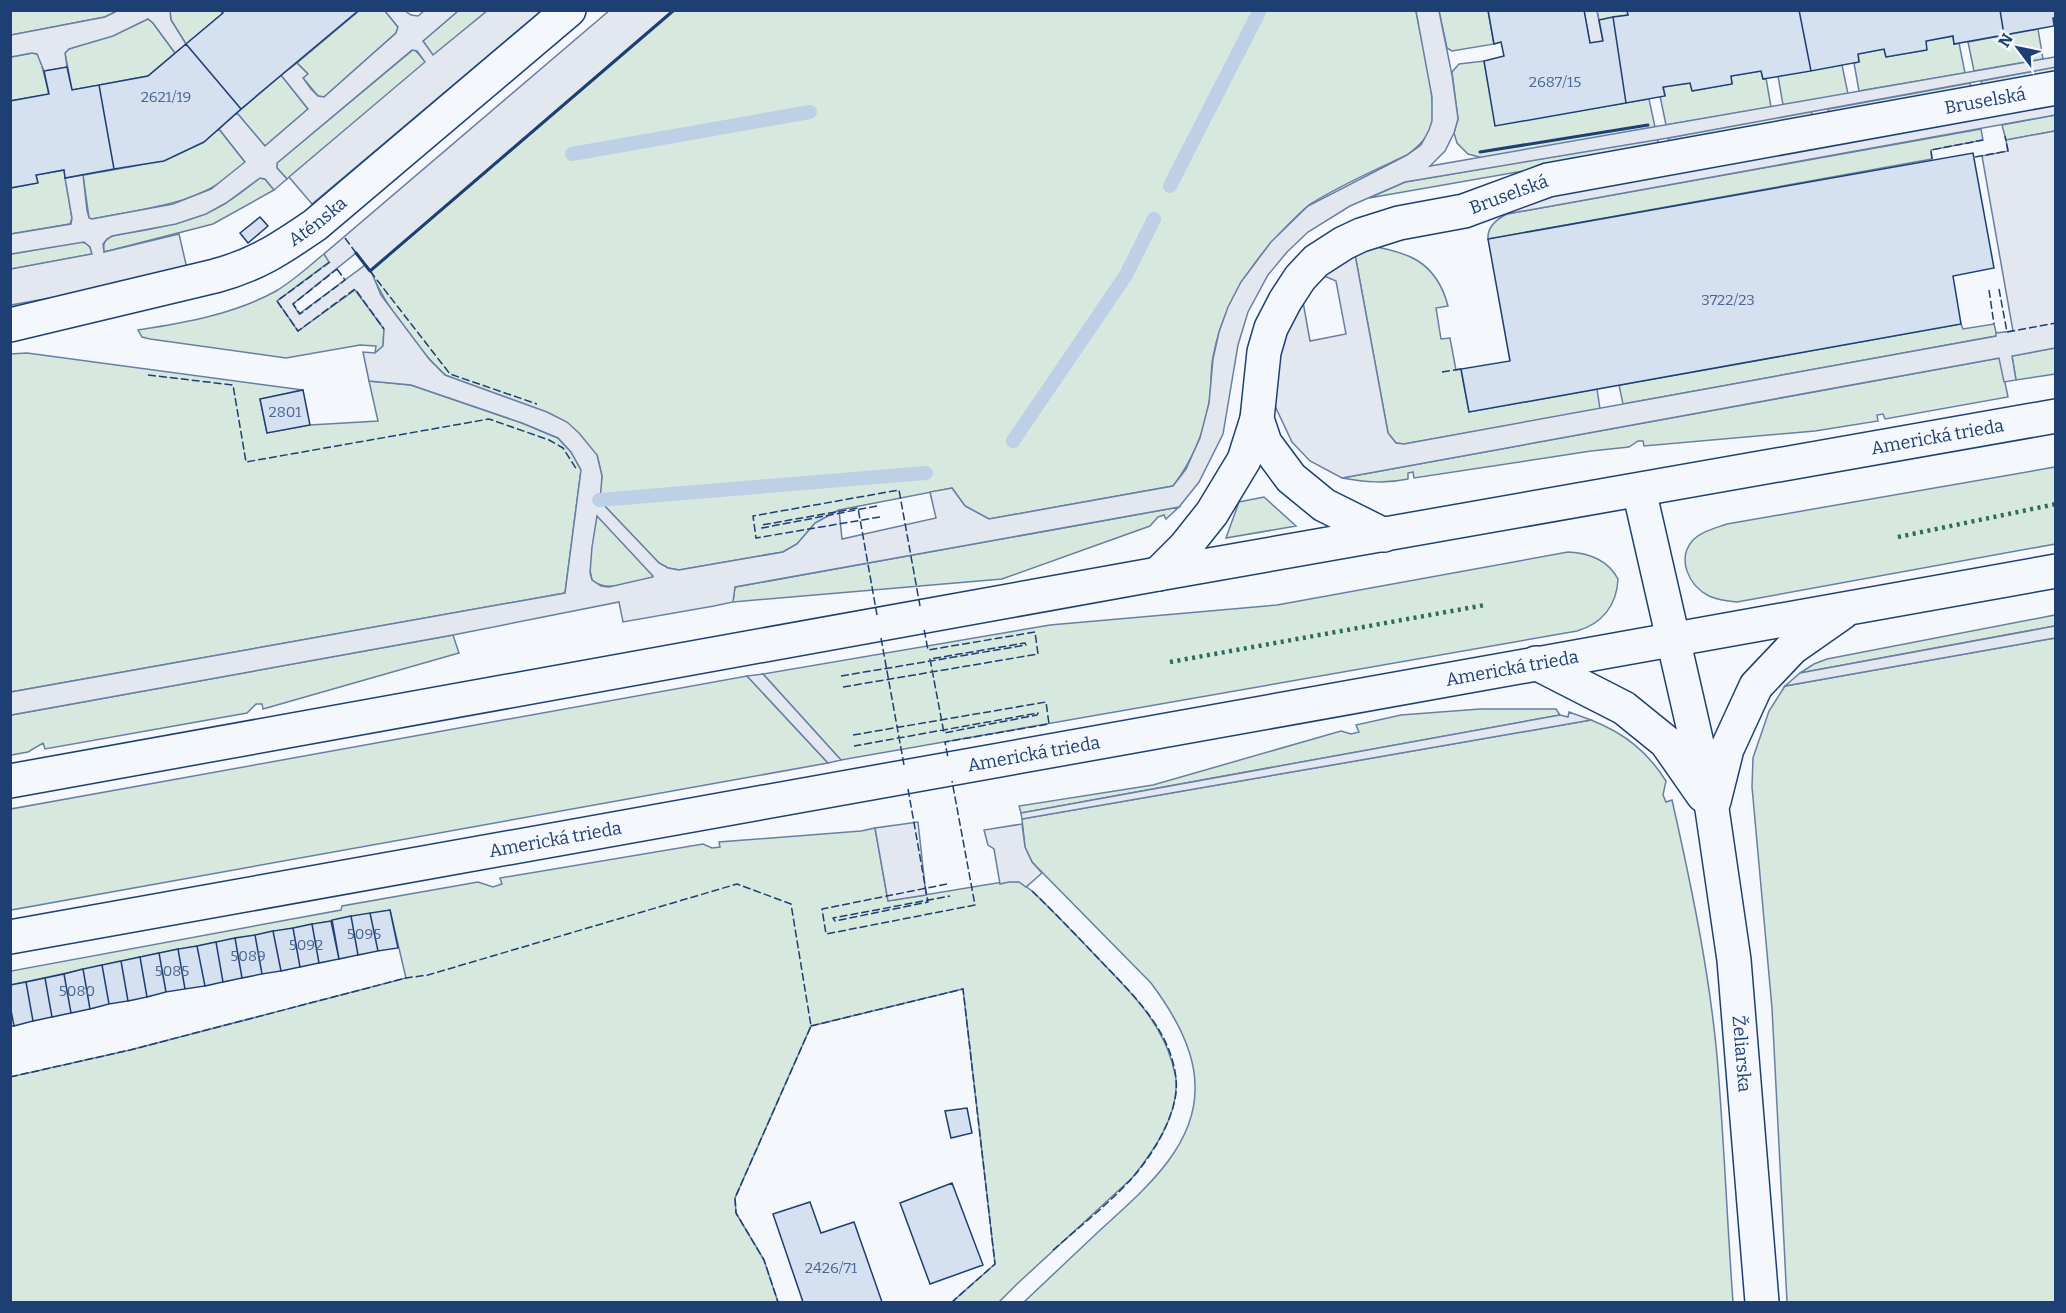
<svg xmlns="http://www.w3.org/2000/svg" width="2066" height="1313" viewBox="0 0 2066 1313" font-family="Bitter,serif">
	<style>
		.green { fill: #d7e8df; stroke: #687fa3; stroke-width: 1.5 }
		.parking { fill: #e3e8f0; stroke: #687fa3; stroke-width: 1.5; fill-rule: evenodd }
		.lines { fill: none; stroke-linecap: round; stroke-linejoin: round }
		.stream { stroke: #bed0e5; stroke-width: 14 }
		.building { fill: #d5e0f0; stroke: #1d3f73; stroke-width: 1.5 }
		.minor-casing { stroke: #1d3f73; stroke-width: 36 }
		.minor { stroke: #f4f7fb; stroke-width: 33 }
		.hedge { stroke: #2c6c60; stroke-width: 4.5; stroke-dasharray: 3 4.5; stroke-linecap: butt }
		.fence { stroke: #1d3f73; stroke-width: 1.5; stroke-dasharray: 8 3; stroke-linecap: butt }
		.wall { stroke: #1d3f73; stroke-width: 3 }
		.labels { text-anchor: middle; stroke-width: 4.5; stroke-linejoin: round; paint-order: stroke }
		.number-label { font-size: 15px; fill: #4b6792 }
		.street-label { font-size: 18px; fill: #1d3f73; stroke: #f4f7fb }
	</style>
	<rect width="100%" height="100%" fill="#f4f7fb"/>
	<path class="green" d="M170 10H220L223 13 186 44 171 20Z
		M11 11H117L105 17 11 35Z
		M359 11H385L398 27 396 33 324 97 318 96 303 78 307 73 297 63Z
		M458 11H487L433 56 423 41Z
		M674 11H1416C1421 40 1436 94 1432 122 1429 137 1419 146 1407 155 1375 170 1340 185 1309 205 1300 212 1291 222 1283 230 1248 266 1222 307 1213 357 1210 372 1212 388 1209 403 1204 433 1191 462 1173 486L989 519 965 506 952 488 839 510 815 523 797 544 783 552 679 570 668 568 659 563 599 500 602 476 597 455 445 375C415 346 388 309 370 271Z
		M1439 11H1488L1494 44 1452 51 1447 48Z
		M1597 11H1627L1628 15 1599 20Z
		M148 19 153 23 175 53 148 76 72 90 65 53 69 49Z
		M2038 29 2043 59 1974 71 1968 42Z
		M1953 36 1954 44 1959 43 1965 73 1859 91 1854 63 1859 62 1858 54 1884 49 1886 57 1926 50V41Z
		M414 49 426 62 287 179 277 168V163Z
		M32 53 37 54 40 58 49 94 11 101V57Z
		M1484 61 1496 125 1649 99 1655 127 1483 158 1468 154 1457 143 1454 133 1458 119 1452 72 1459 64Z
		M1842 65 1848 94 1783 105 1778 76Z
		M2055 67V77L1984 90 1981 81Z
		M1761 71 1763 79 1766 78 1771 107 1666 125 1660 96 1665 95 1663 87 1690 83 1693 91 1732 84 1731 76Z
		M281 75 308 109 265 146 237 113Z
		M1970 83 1972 93 1830 118 1828 109Z
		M1811 111 1814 120 1670 145 1668 138Z
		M2055 115V131L2006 140 2002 125Z
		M219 129 245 162C206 205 145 208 92 219L89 218 83 175C133 166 179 163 219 129Z
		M1981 129 1983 140 1931 150 1932 159 1488 239C1487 227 1497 219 1507 214Z
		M1657 139 1660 147 1369 198 1405 182Z
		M64 170 72 218 70 224 11 234V188L37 183 36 175Z
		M260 178 265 179 274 190 213 224 104 252C103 244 104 240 112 236 143 230 176 226 206 213 226 205 243 191 260 178Z
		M79 242C86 242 91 246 92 254L11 269V254Z
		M1364 245C1406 251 1436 260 1448 306L1436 308 1441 339 1450 338 1456 370 1461 369 1469 412 1597 389 1600 409 1404 444 1396 443 1388 433 1354 249Z
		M324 254 330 262 278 301 298 331 355 289 384 329 383 346 375 353 376 346 360 345 286 358 150 339 142 337 138 330C184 323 235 314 276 291 293 281 309 266 324 254Z
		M1961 324 1963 329 1994 324 1997 336 1623 404 1619 385Z
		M2055 348V374L2016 380 2012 356Z
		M27 353 303 390 260 399 267 433 310 425 378 421 369 381 411 385 522 423 558 438 571 452 581 470 565 593 11 692 10 354Z
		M2000 358 2008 397 1885 419 1883 414 1877 415 1878 421 1815 431 1644 446 1643 441H1638L1629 447 1591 451 1414 478 1413 472 1408 473V479C1385 484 1365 482 1342 478Z
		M2055 467V544L1737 602C1726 601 1718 600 1709 596 1689 586 1676 559 1693 540 1702 531 1716 528 1727 524Z
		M1264 497 1296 526 1226 538 1239 502Z
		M1179 507 1166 519 1164 515 1158 517 1150 526 1002 579 733 602 735 587Z
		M597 515 654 577C636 581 607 594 592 580 586 560 594 535 597 515Z
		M1568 552C1589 553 1608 560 1618 579 1617 605 1602 624 1577 631L841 760 763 674 1050 625 1277 605Z
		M2055 615V626L1800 673 1814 664 1827 659Z
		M453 635 459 653 263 709 262 704H256L247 713 45 749 43 743 28 752 11 755V715Z
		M2055 638V1302H1787L1772 1008 1752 787 1753 758 1769 711 1785 686Z
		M747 676 828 763 11 910V809Z
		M1480 709H1556L1560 715 1021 813 1019 806 1153 785 1341 731 1351 734 1359 732 1356 725 1401 715Z
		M1591 720C1624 733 1647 751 1666 781L1663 795 1666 802 1672 800C1691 884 1709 970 1717 1056 1724 1138 1727 1221 1733 1302H1024C1048 1279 1073 1256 1097 1233 1138 1195 1197 1149 1195 1086 1195 1050 1172 1011 1151 983L1032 862 1025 847 1022 819Z
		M875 828 888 901 1009 881 1020 882 1032 891C1053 911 1073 932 1093 953 1124 986 1159 1017 1172 1062 1173 1068 1176 1074 1176 1080 1179 1115 1153 1152 1132 1178L1017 1284 999 1302H952L995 1264 963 989 811 1026 735 1198 736 1213 764 1260 778 1302H11L10 1077 130 1050 406 978 390 910 159 953 11 985V971L341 910 342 906 478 882 493 887 502 884 500 878 703 844 712 848 720 847 719 842 861 831Z"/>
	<path class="parking" d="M610 10 674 11 371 271 381 295 429 359 445 375 547 412 567 422 579 433 597 455 602 476 600 501 659 563 668 568 679 570 783 552 797 544 815 523 839 510 842 539 936 518 930 492 952 488 965 506 989 519 1173 486 1186 469 1200 438 1209 403 1213 359 1219 332 1228 307 1241 282 1271 242 1308 206 1407 155 1421 145 1429 130 1432 121V97L1416 11H1439L1452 75 1458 119 1454 133 1445 151 1430 166 2055 57 2056 67 1668 138 1405 182 1350 206 1308 232 1287 252 1268 275 1248 312 1238 345 1223 434 1199 482 1179 507 735 587 733 602 714 606 623 622 619 602 453 635 11 715V692L565 593 581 470 571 452 558 438 522 423 411 385 369 381 363 352 375 353 383 346 384 329 355 290 298 331 277 301 329 262 324 254ZM356 253 365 265 299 314 293 304ZM597 516 653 576V577L609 587 601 586 592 580 590 573 592 547Z
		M117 11H170L171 20 186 44 175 53 153 23 148 19 113 36 69 49 65 53 67 67 44 71 37 54 32 53 11 57V35L105 17Z
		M385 11H405L411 15 418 16 424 11H458L423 41 433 55 487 11H541L312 204 289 177 425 62 417 51 412 50 277 163V168L287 179 274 190 265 179 260 178 226 203 206 214 176 224 112 236 107 239 103 244 104 252 179 234 188 273 11 305V269L92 254 90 247 84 242 11 254V234L71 224 72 218 65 178 83 175 87 210 89 218 92 219 173 204 211 189 245 162 219 129 237 113 265 146 308 109 281 75 297 63 308 74 303 78 311 89 318 96 324 97 396 33 398 27Z
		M1584 11H1597L1603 41 1590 43Z
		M2055 100V115L1507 214 1550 192Z
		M2055 131V348L2012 356 2016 380 2004 382 1999 358 1342 478 1310 461 1292 442 1275 406 1272 395 1280 339 1302 296 1310 341 1346 334 1336 281 1322 275 1354 249 1388 433 1396 443 1404 444 1996 336V333L2013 331 1982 156 2008 151 2006 140Z
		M2055 626V638L1785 686 1800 673Z
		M763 674 841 760 828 763 747 676Z
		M1569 712 1591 720 1022 819 1021 813 1560 715 1568 717Z
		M918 822 926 895 888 901 875 828Z
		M1022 824 1025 847 1032 862 1042 873 1026 887 1019 882H1009L1000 884 994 849 988 845 984 830Z"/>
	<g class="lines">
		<path class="stream" d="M572 154 810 112
			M1170 186 1260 10
			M1013 441 1126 275 1154 219
			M599 500 926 473"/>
	</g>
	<path class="building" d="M220 10H359L241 109 186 44 223 13Z
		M1488 10H1584L1590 43 1603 41 1599 20 1613 17 1626 103 1495 126 1484 61 1504 56 1501 42 1494 44Z
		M1627 10H1799L1811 71 1763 79 1761 71 1731 76 1732 84 1692 91 1690 83 1663 87 1665 96 1626 103 1613 17 1628 15Z
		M1799 10H2000L2004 35 1954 44 1953 36 1926 41 1927 50 1886 57 1884 49 1858 54 1859 62 1811 71Z
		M2000 10H2056V18H2053L2054 26 2004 35Z
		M186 44 241 109 204 142 164 161 114 169 99 85 148 76Z
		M67 67 72 90 99 85 114 169 65 178 64 170 36 175 38 183 10 188V101L49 94 44 71Z
		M1973 153 1994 268 1953 276 1961 324 1469 412 1461 369 1510 361 1488 239Z
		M260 217 268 226 248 243 240 233Z
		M303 390 310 425 267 433 260 399Z
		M390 910 398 948 378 951 370 913Z
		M370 913 378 951 358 955 351 916Z
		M351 916 358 955 339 959 332 920Z
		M331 921 339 959 319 963 312 924Z
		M312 924 319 963 300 967 293 928Z
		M293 928 300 967 281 971 273 931Z
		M273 931 281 971 262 974 255 935Z
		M255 935 262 974 242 978 235 938Z
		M235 938 242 978 223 982 216 942Z
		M216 942 223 982 205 986 197 946Z
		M197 946 205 986 185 989 178 949Z
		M178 949 185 989 166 992 159 953Z
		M159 953 166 992 147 997 140 957Z
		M140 957 147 997 128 1001 121 961Z
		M121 961 128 1001 109 1004 102 965Z
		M102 965 109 1004 90 1009 83 969Z
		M83 969 90 1009 71 1013 64 974Z
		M64 974 71 1013 52 1017 45 978Z
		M45 978 52 1017 33 1021 26 982Z
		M26 982 33 1021 14 1026 10 1005V985Z
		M10 1005 14 1026H10Z
		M967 1108 972 1133 951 1138 945 1111Z
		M952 1183 983 1265 930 1284 900 1203Z
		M810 1202 821 1233 854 1222 882 1302H803L773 1214Z"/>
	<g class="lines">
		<defs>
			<g id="minor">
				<path id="s1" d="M10 325 215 276C256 265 280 249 315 225L569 10"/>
				<path id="s2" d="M1639 490 1712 809 1734 960 1762 1302"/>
				<path id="s3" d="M1384 535 1324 505 1291 478 1265 443 1257 419 1264 352 1271 328 1285 301 1300 278 1316 261 1344 243 1361 235 1399 223 1464 211 1548 180 2056 88"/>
				<path d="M1158 574 1185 547 1212 513 1244 460 1257 419"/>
				<path d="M1536 663 1624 708 1666 742 1703 795"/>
				<path id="s4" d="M10 781 1158 574 2056 416"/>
				<path d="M1714 801 1727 749 1756 686 1792 648 1842 613"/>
				<path id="s5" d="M10 937 2056 571"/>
			</g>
		</defs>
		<use href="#minor" class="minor-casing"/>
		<use href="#minor" class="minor"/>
		<path class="hedge" d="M1898 537 2056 504
			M1170 662 1485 605"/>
		<path class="fence" d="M1975 157 2008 151 2005 136
			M1932 159 1931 150 1983 140
			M345 238 356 253
			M330 262 277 301 298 331 355 289 384 329
			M337 269 345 280 300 314 293 304Z
			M370 271 450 374 537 404
			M1999 289 2007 332 2056 323
			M1989 290 1994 324
			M1442 372 1461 369
			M148 375 233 385 246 462 489 419 549 440 563 448 577 470
			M877 506 762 528V525L858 508 877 615
			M880 517 756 538 753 516 899 490 920 606
			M881 638 904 765
			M841 676 1026 645 1025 643 930 659 944 733 1037 715 1038 713 854 746
			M843 687 1038 654 1035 632 928 650 924 629
			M853 735 1046 702 1049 724 945 742 948 758
			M908 789 928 902 835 921 833 918 950 896
			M947 884 822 909 826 934 975 905 952 781
			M1032 891C1054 912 1075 934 1096 956 1129 991 1171 1028 1176 1079 1180 1110 1153 1155 1133 1177 1109 1204 1079 1227 1052 1251
			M811 1026 963 989 995 1264 952 1302
			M10 1077 130 1050 406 978 428 975 737 884 791 904 811 1026 735 1198 736 1213 764 1260 778 1302"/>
		<path class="wall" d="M1480 152 1648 125
			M356 253 370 271 674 10"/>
	</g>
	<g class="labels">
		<g class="number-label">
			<text x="1555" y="87">2687/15</text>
			<text x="166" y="102">2621/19</text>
			<text x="1728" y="305">3722/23</text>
			<text x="285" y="417">2801</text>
			<text x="364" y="939">5095</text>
			<text x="306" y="950">5092</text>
			<text x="248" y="961">5089</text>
			<text x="172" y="976">5085</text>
			<text x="77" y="996">5080</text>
			<text x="831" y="1273">2426/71</text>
		</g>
		<g class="street-label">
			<text dy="6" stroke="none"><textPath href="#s3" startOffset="1044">Bruselská</textPath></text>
			<text dy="6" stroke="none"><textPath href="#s3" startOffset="558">Bruselská</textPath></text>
			<text dy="6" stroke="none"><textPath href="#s1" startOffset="328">Aténska</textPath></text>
			<text dy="6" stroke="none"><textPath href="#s4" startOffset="1958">Americká trieda</textPath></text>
			<text dy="6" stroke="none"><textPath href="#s5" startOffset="1526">Americká trieda</textPath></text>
			<text dy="6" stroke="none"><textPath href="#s5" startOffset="1040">Americká trieda</textPath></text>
			<text dy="6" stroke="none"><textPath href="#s5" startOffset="554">Americká trieda</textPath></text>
			<text dy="6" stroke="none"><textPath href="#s2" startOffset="574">Želiarska</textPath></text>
		</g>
	</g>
	<rect width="2066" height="1313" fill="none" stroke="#1d3f73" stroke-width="24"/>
	<g transform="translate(2018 48) rotate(302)" stroke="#f4f7fb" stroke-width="4.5" paint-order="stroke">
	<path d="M0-4.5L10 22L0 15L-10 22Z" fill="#1d3f73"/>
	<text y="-9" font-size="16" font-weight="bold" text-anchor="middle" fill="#1d3f73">N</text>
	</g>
</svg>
